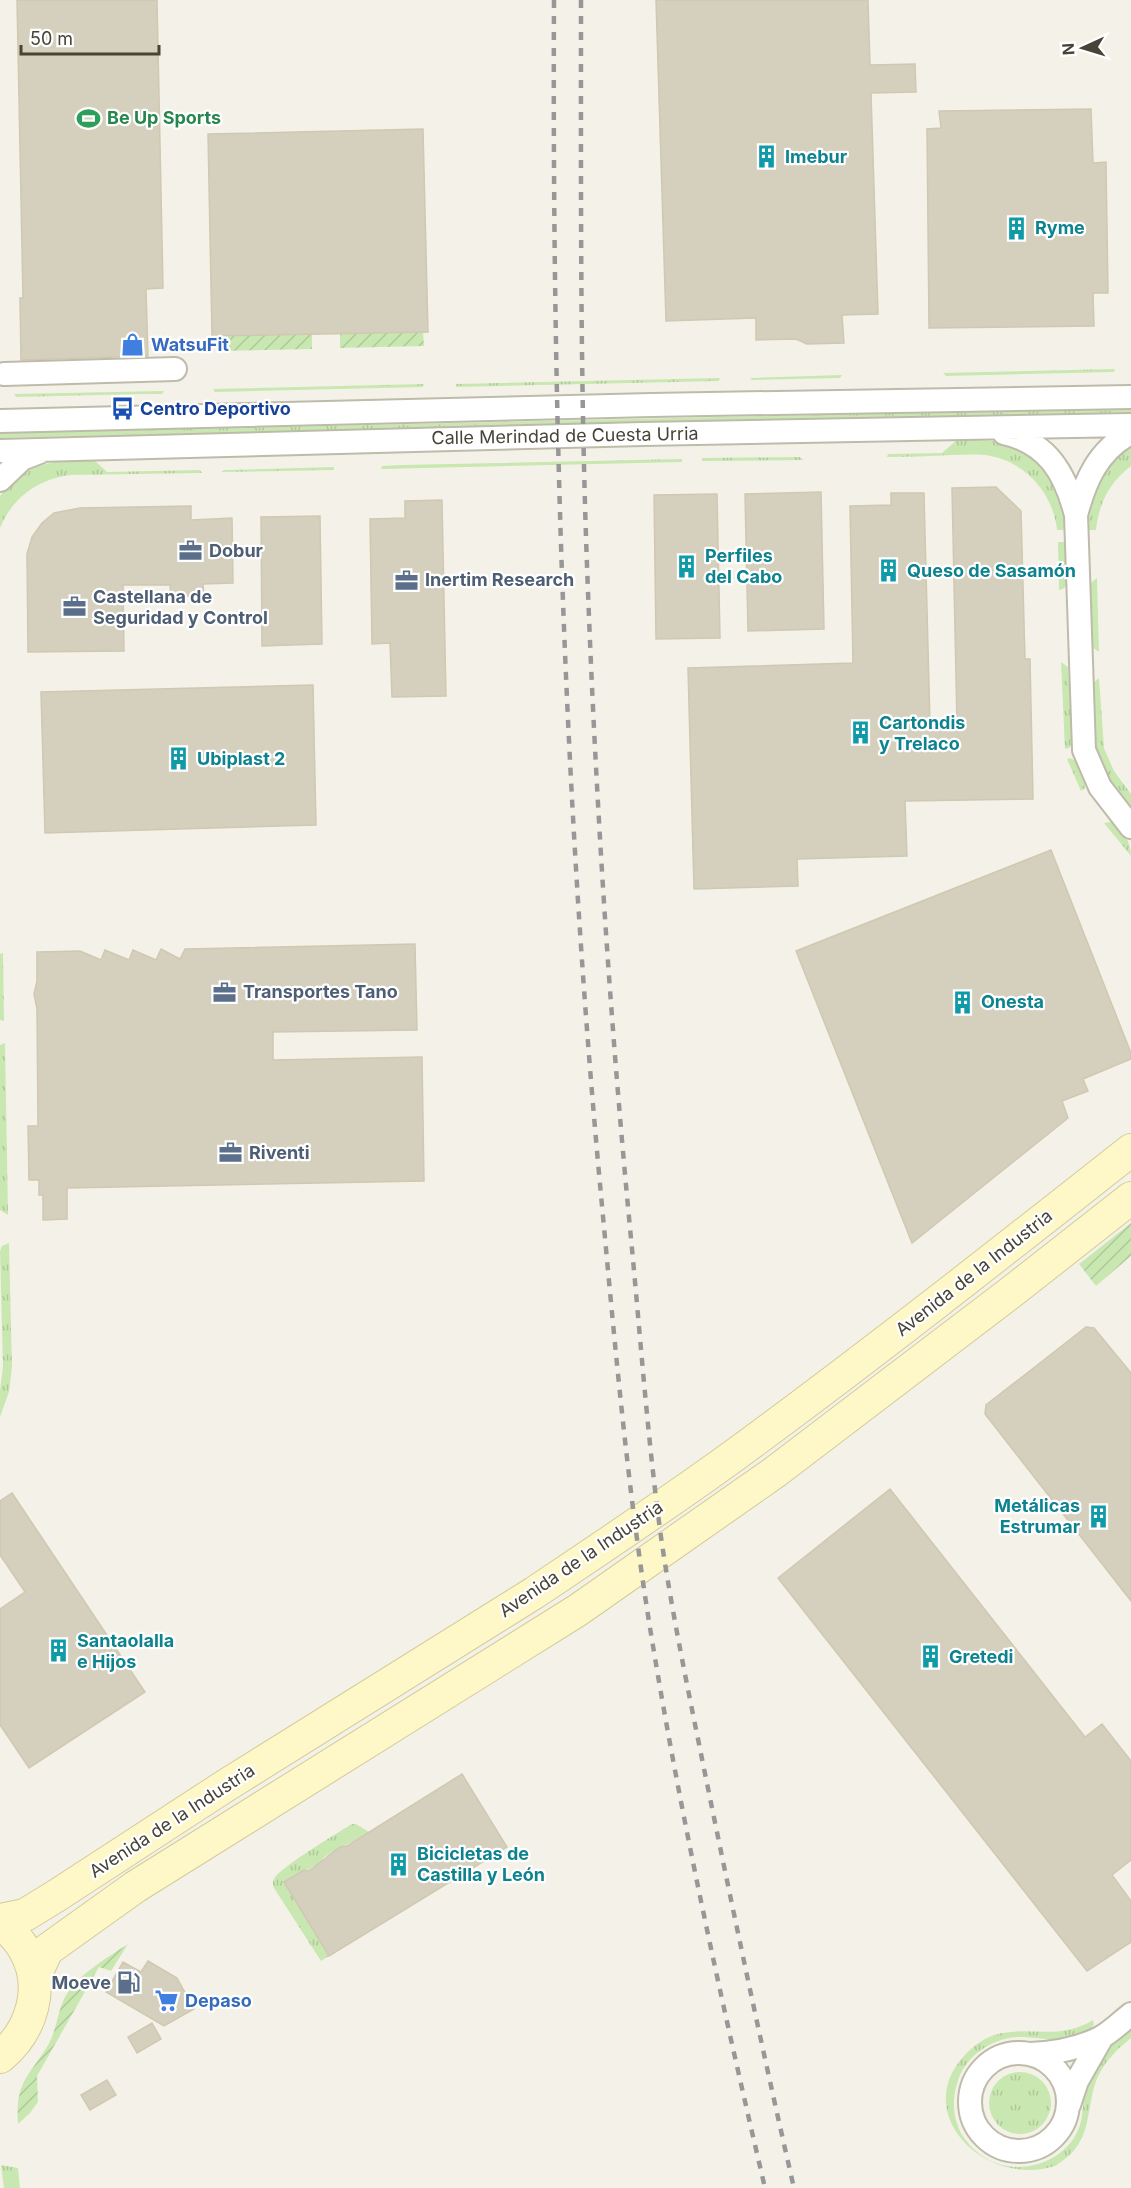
<svg xmlns="http://www.w3.org/2000/svg" width="1131" height="2188" viewBox="0 0 1131 2188" font-family="Inter,sans-serif">
	<style>
		.grass { fill: url(#grass-tufts) }
		.garden { fill: url(#garden-furrows) }
		.building { fill: #d5cfbd; stroke: #d0c8b1; stroke-width: 1.5 }
		.lines { fill: none; stroke-linecap: round; stroke-linejoin: round }
		.street-casing { stroke: #bfbbaa; stroke-width: 26 }
		.secondary-casing { stroke: #d3cb98; stroke-width: 34 }
		.street { stroke: #fff; stroke-width: 22 }
		.secondary { stroke: #fef7c8; stroke-width: 32 }
		.rail { stroke: #979797; stroke-width: 4.5; stroke-dasharray: 8 8; stroke-linecap: butt }
		.labels { text-anchor: middle; stroke-width: 4.5; stroke-linejoin: round; paint-order: stroke }
		.leisure-label { font-size: 18px; font-weight: bold; fill: #27864d; stroke: #fff; text-anchor: start }
		.culture-label { font-size: 18px; font-weight: bold; fill: #0d838f; stroke: #fff; text-anchor: start }
		.shop-label { font-size: 18px; font-weight: bold; fill: #366cbe; stroke: #fff; text-anchor: start }
		.transit-label { font-size: 18px; font-weight: bold; fill: #164399; stroke: #fff; text-anchor: start }
		.street-label { font-size: 18px; fill: #474337; stroke: #fff }
		.service-label { font-size: 18px; font-weight: bold; fill: #4e5e75; stroke: #fff; text-anchor: start }
	</style>
	<defs>
		<pattern id="grass-tufts" width="24" height="20" patternUnits="userSpaceOnUse" patternTransform="scale(1.5)"><rect width="24" height="20" fill="#c9e8b1"/><path d="M3 7l-1-3M5 7V3M7 7l1-3M15 17l-1-3M17 17v-4M19 17l1-3" fill="none" stroke="#aec899"/></pattern>
		<pattern id="garden-furrows" width="10" height="10" patternUnits="userSpaceOnUse" patternTransform="scale(1.5)"><rect width="10" height="10" fill="#c9e8b1"/><path d="M-1 1l2-2M0 10L10 0M9 11l2-2" fill="none" stroke="#aec899"/></pattern>
	</defs>
	<rect width="100%" height="100%" fill="#f4f2e8"/>
	<path class="grass" d="M1115 369 1114 372 946 376 943 373Z
		M842 375 840 378 752 380 750 378Z
		M720 378 719 381 456 387V384Z
		M424 384 423 387 215 392 213 389Z
		M164 391 162 394H143L16 397 14 394Z
		M1131 408V413L0 438V433Z
		M957 440C974 440 991 439 1008 444 1045 453 1065 494 1065 530H1057C1053 492 1024 460 985 455 975 454 963 455 952 455 931 456 909 457 887 457L888 454 942 453Z
		M1131 446V466C1109 483 1099 503 1096 530H1088C1087 496 1100 463 1131 446Z
		M800 457 803 460 702 461V458Z
		M93 459 107 472 200 470 202 473 71 475C38 479 13 497 0 528V496C23 463 56 460 93 459Z
		M682 459V462L381 469 382 466 402 465Z
		M334 467V470L221 472 224 470Z
		M1058 542H1065L1067 585 1063 589 1059 590Z
		M1097 578 1099 652 1092 647 1089 584Z
		M1061 662 1068 667 1072 744 1069 748 1065 749Z
		M1099 678 1104 748 1114 771 1131 794V809L1104 771 1097 754 1093 738V683Z
		M1070 758 1076 761 1085 782V788L1081 791 1067 759Z
		M1111 822C1124 829 1131 843 1131 856L1104 823Z
		M3 953 4 1021 0 1020V954Z
		M5 1043 8 1215 0 1210V1045Z
		M9 1243 12 1367 9 1392 0 1417V1390L3 1366 0 1251 2 1246Z
		M352 1824H356L369 1832C353 1842 338 1848 323 1858L322 1862 286 1881 329 1956 321 1961 274 1888C273 1885 272 1883 274 1879 279 1868 339 1832 352 1824Z
		M1093 2020 1094 2024C1082 2049 1038 2036 1017 2037 990 2039 964 2057 957 2084 952 2100 953 2118 961 2133 971 2150 988 2163 1008 2166 1037 2171 1070 2155 1080 2125 1084 2112 1082 2097 1087 2085 1098 2059 1110 2045 1131 2028V2038C1115 2051 1102 2064 1095 2084 1085 2118 1092 2144 1055 2166 987 2188 911 2116 963 2057 1005 2009 1046 2049 1093 2020Z
		M989 2103a31 31 0 1 1 62 0a31 31 0 1 1-62 0Z
		M1 2165 18 2168 20 2188H4Z"/>
	<path class="garden" d="M423 332 424 346 340 348V334Z
		M312 334V349L219 351 218 336Z
		M1131 1223V1256L1096 1286 1079 1264Z
		M128 1944 111 1971 99 1967 37 2076 38 2102 30 2113 18 2124C15 2081 29 2077 48 2045 57 2030 57 2012 65 1997 78 1974 107 1958 128 1944Z"/>
	<path class="building" d="M17 0H157L163 288 146 289 148 356 21 360 20 298H23Z
		M656 0H868L870 65 915 64 916 92 871 93 878 314 842 315 844 343 807 344 796 339 756 340V318L666 321Z
		M1091 109 1093 163 1106 162 1108 293H1093L1094 326 929 328 927 129 941 128 939 111Z
		M423 129 428 332 212 336 208 134Z
		M996 487 1021 511 1025 659H1030L1033 799 905 801 907 856 797 859 798 886 694 889 688 668 853 663 850 506 891 505V493H924L930 725 957 724 952 488Z
		M821 492 824 629 748 631 745 494Z
		M717 494 720 638 656 639 654 495Z
		M442 500 446 696 392 697 390 643 372 644 370 519 405 518V501Z
		M191 506V520L232 518 233 583 203 584 204 596H171L170 585H123L124 651 28 652 27 554 32 537 42 523 54 513 80 508Z
		M320 516 322 644 262 646 261 517Z
		M313 685 316 825 45 833 41 692Z
		M1051 850 1131 1053V1059L1083 1079 1088 1091 1062 1101 1068 1118 912 1243 796 951Z
		M415 944 417 1030 273 1032V1060L422 1057 424 1181 67 1188V1219L43 1220V1195H39V1180H29L28 1126H38L37 1009 34 994 37 981V952L80 951 101 960 105 950 129 960 133 950 156 960 161 949 180 959 185 949Z
		M1086 1327 1094 1328 1131 1373V1601L985 1414 986 1405Z
		M890 1489 1085 1737 1102 1724 1131 1761V1860L1112 1875 1131 1901V1942L1087 1971 778 1578Z
		M12 1493 145 1692 29 1768 0 1725V1609L25 1592 0 1555V1501Z
		M462 1774 507 1847 329 1956 284 1882 304 1870 308 1871 314 1867 340 1847 347 1846Z
		M148 1961 177 1978 194 2009 164 2026 106 1992 123 1962 141 1972Z
		M152 2023 161 2039 137 2053 128 2037Z
		M107 2080 116 2095 90 2110 81 2095Z"/>
	<g class="lines">
		<defs>
			<path id="street" d="M4 374 175 369
				M0 421 651 405 1131 397
				M1004 433C1048 443 1065 473 1076 515L1084 750 1100 787 1131 827
				M0 451 643 434 1131 425
				M0 480 22 459 40 452
				M1076 515C1085 481 1098 450 1131 433
				M970 2102a49 49 0 1 1 98 0a49 49 0 1 1-98 0Z
				M1030 2054C1055 2053 1078 2049 1100 2038 1111 2032 1121 2022 1131 2014
				M1069 2105 1077 2081 1102 2037"/>
			<path id="secondary" d="M0 1920 25 1915 56 1896 225 1786 534 1593C604 1546 675 1499 743 1449 875 1352 1003 1251 1131 1150
				M0 1921C9 1930 18 1938 24 1949 46 1986 32 2031 0 2057
				M34 1978 47 1950 135 1887 578 1610 775 1472 1010 1293 1131 1198"/>
		</defs>
		<use href="#street" class="street-casing"/>
		<use href="#secondary" class="secondary-casing"/>
		<use href="#street" class="street"/>
		<use href="#secondary" class="secondary"/>
		<path class="rail" d="M554 0C552 399 564 798 601 1195 615 1345 628 1497 653 1646 683 1828 723 2008 765 2188
			M581 0C581 188 580 377 587 565 595 786 609 1008 630 1228 640 1331 647 1434 661 1537 671 1606 685 1675 699 1744 729 1892 760 2040 794 2188"/>
	</g>
	<defs>
		<symbol id="stadium-bare" viewBox="-9 -9 18 18"><path d="M0-5a6.5 5 0 1 0 0 10a6.5 5 0 1 0 0-10ZM-3.5-1.8h7v3.6h-7Z" fill="#2e9e5b" stroke="#fff" stroke-width="2.5" paint-order="stroke"/></symbol>
		<symbol id="building-bare" viewBox="-9 -9 18 18"><path d="M-4-6H4V6H1V3H-1V6H-4ZM-2.5-4.3h1.7v1.8h-1.7ZM.8-4.3h1.7v1.8H.8ZM-2.5-1h1.7V.8h-1.7ZM.8-1h1.7V.8H.8Z" fill="#0f9aa8" stroke="#fff" stroke-width="2.5" paint-order="stroke"/></symbol>
		<symbol id="shop-bare" viewBox="-9 -9 18 18"><path d="M-5-2.5h2.3a2.7 3.5 0 0 1 5.4 0H5L5.5 6h-11ZM-1.5-2.5h3a1.5 2.3 0 0 0-3 0Z" fill="#3f7fe0" stroke="#fff" stroke-width="2.5" paint-order="stroke"/></symbol>
		<symbol id="bus-bare" viewBox="-9 -9 18 18"><path d="M-5-6H5V4H4V6H2V4H-2V6H-4V4H-5ZM-3.5-4V0h7V-4ZM-3.5 1.2v1.5H-2V1.2ZM2 1.2v1.5H3.5V1.2Z" fill="#1a4fb4" stroke="#fff" stroke-width="2.5" paint-order="stroke"/></symbol>
		<symbol id="office-bare" viewBox="-9 -9 18 18"><path d="M-6-3h4V-5.5h4V-3h4V5H-6ZM-1-4.5V-3h2v-1.5ZM-6 0V1H6V0Z" fill="#5c6f8a" stroke="#fff" stroke-width="2.5" paint-order="stroke"/></symbol>
		<symbol id="fuel-bare" viewBox="-9 -9 18 18"><path d="M-5.5-6h7V0h2V4h1.3V-2.5L3-4.5l.8-.8L6-3V5H2.5V1h-1V6h-7ZM-4.2-4.7v3.2H.2V-4.7Z" fill="#5c6f8a" stroke="#fff" stroke-width="2.5" paint-order="stroke"/></symbol>
		<symbol id="supermarket-bare" viewBox="-9 -9 18 18"><path d="M-6-5.5h2.5l.6 2H6L4.5 2H-2.5L-4.4-4H-6ZM-1.5 3.2a1.3 1.3 0 1 0 .1 0ZM3 3.2a1.3 1.3 0 1 0 .1 0Z" fill="#3f7fe0" stroke="#fff" stroke-width="2.5" paint-order="stroke"/></symbol>
	</defs>
	<g fill-rule="evenodd">
		<use href="#stadium-bare" x="72" y="102" width="33" height="33"/>
		<use href="#building-bare" x="750" y="140" width="33" height="33"/>
		<use href="#building-bare" x="1000" y="212" width="33" height="33"/>
		<use href="#shop-bare" x="116" y="328" width="33" height="33"/>
		<use href="#bus-bare" x="106" y="392" width="33" height="33"/>
		<use href="#office-bare" x="174" y="534" width="33" height="33"/>
		<use href="#building-bare" x="670" y="550" width="33" height="33"/>
		<use href="#building-bare" x="872" y="554" width="33" height="33"/>
		<use href="#office-bare" x="390" y="564" width="33" height="33"/>
		<use href="#office-bare" x="58" y="590" width="33" height="33"/>
		<use href="#building-bare" x="844" y="716" width="33" height="33"/>
		<use href="#building-bare" x="162" y="742" width="33" height="33"/>
		<use href="#office-bare" x="208" y="976" width="33" height="33"/>
		<use href="#building-bare" x="946" y="986" width="33" height="33"/>
		<use href="#office-bare" x="214" y="1136" width="33" height="33"/>
		<use href="#building-bare" x="1082" y="1500" width="33" height="33"/>
		<use href="#building-bare" x="42" y="1634" width="33" height="33"/>
		<use href="#building-bare" x="914" y="1640" width="33" height="33"/>
		<use href="#building-bare" x="382" y="1848" width="33" height="33"/>
		<use href="#fuel-bare" x="112" y="1966" width="33" height="33"/>
		<use href="#supermarket-bare" x="150" y="1984" width="33" height="33"/>
	</g>
	<g class="labels">
		<g class="leisure-label">
			<text x="107" y="124">Be Up Sports</text>
		</g>
		<g class="culture-label">
			<text x="785" y="163">Imebur</text>
			<text x="1035" y="234">Ryme</text>
			<text x="705" y="562">Perfiles<tspan x="705" dy="21">del Cabo</tspan></text>
			<text x="907" y="577">Queso de Sasamón</text>
			<text x="879" y="729">Cartondis<tspan x="879" dy="21">y Trelaco</tspan></text>
			<text x="197" y="765">Ubiplast 2</text>
			<text x="981" y="1008">Onesta</text>
			<text x="1080" y="1512" text-anchor="end">Metálicas<tspan x="1080" dy="21">Estrumar</tspan></text>
			<text x="77" y="1647">Santaolalla<tspan x="77" dy="21">e Hijos</tspan></text>
			<text x="949" y="1663">Gretedi</text>
			<text x="417" y="1860">Bicicletas de<tspan x="417" dy="21">Castilla y León</tspan></text>
		</g>
		<g class="shop-label">
			<text x="151" y="351">WatsuFit</text>
			<text x="185" y="2007">Depaso</text>
		</g>
		<g class="transit-label">
			<text x="140" y="415">Centro Deportivo</text>
		</g>
		<g class="street-label">
			<text transform="translate(565 436) rotate(-1)" y="6">Calle Merindad de Cuesta Urria</text>
			<text transform="translate(974 1273) rotate(-38)" y="6">Avenida de la Industria</text>
			<text transform="translate(581 1559) rotate(-34)" y="6">Avenida de la Industria</text>
			<text transform="translate(172 1821) rotate(-33)" y="6">Avenida de la Industria</text>
		</g>
		<g class="service-label">
			<text x="209" y="557">Dobur</text>
			<text x="425" y="586">Inertim Research</text>
			<text x="93" y="603">Castellana de<tspan x="93" dy="21">Seguridad y Control</tspan></text>
			<text x="243" y="998">Transportes Tano</text>
			<text x="249" y="1159">Riventi</text>
			<text x="111" y="1989" text-anchor="end">Moeve</text>
		</g>
	</g>
	<g transform="translate(1083 48) rotate(266)" stroke="#ffffff" stroke-width="4.5" paint-order="stroke">
	<path d="M0-4.5L10 22L0 15L-10 22Z" fill="#474337"/>
	<text y="-9" font-size="16" font-weight="bold" text-anchor="middle" fill="#474337">N</text>
	</g>
	<path d="M21 45v9h138v-9" fill="none" stroke="#474337" stroke-width="3"/>
	<text x="30" y="45" font-size="18" fill="#474337" stroke="#ffffff" stroke-width="4.5" paint-order="stroke">50 m</text>
</svg>
